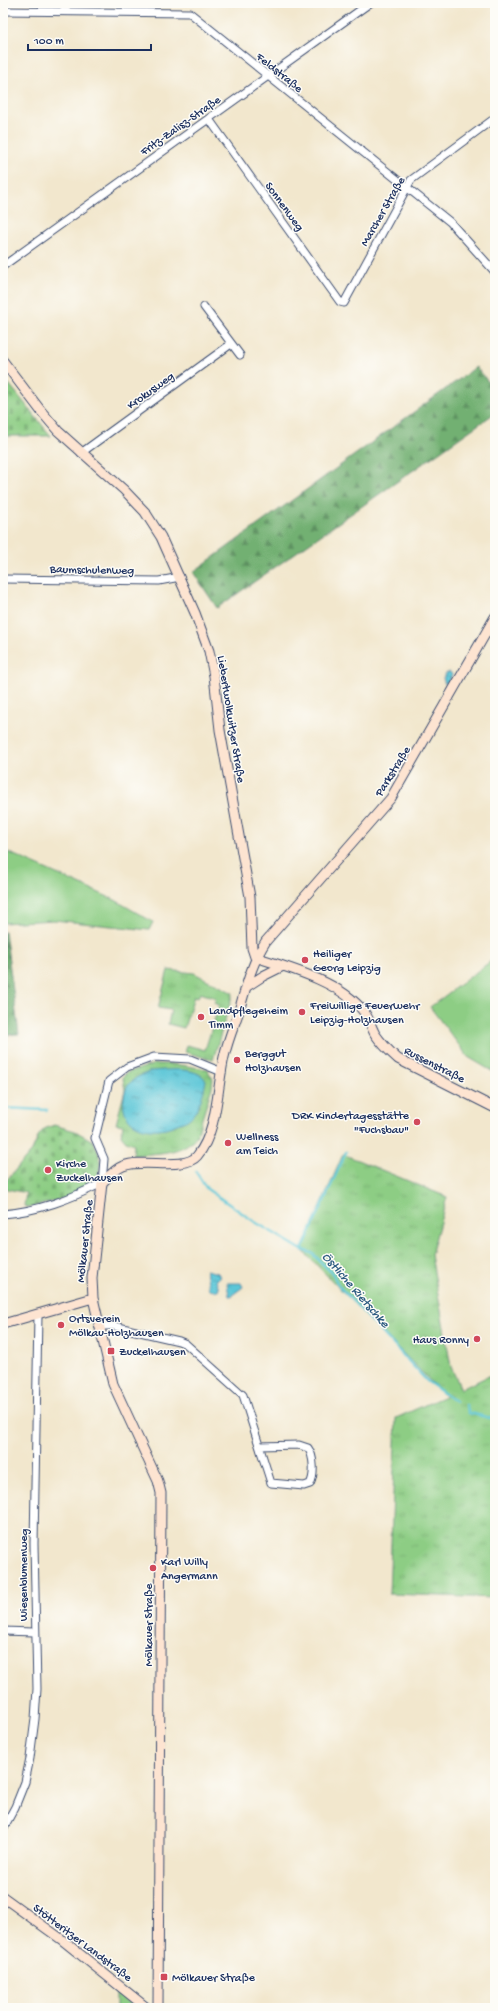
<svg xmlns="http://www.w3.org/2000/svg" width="498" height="2011" viewBox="0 0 498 2011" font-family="'Gochi Hand',sans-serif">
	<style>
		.green { fill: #8dcd84; stroke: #547e71 }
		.forest { fill: url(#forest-firs); stroke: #467068 }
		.cemetery { fill: url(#cemetery-stones); stroke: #547e71 }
		.park { fill: url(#park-tufts); stroke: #547e71 }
		.water { fill: url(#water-ripples); stroke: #3c7a9a }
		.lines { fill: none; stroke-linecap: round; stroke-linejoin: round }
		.stream { stroke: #5cc6d7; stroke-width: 2.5 }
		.street-casing { stroke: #3b4b6f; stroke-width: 9 }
		.secondary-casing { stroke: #3b4b6f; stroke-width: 11 }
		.street { stroke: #fff; stroke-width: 7 }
		.secondary { stroke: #fde4d1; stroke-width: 9 }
		.poi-dot { fill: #d1495b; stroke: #fdfcf7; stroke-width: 1.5 }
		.labels { text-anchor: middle; stroke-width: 3; stroke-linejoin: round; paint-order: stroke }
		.street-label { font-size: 12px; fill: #1b2f5e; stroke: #fdfcf7 }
		.poi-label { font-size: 12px; fill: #1b2f5e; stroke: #fdfcf7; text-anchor: start }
		.water-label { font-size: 13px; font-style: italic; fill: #2e5c82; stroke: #fdfcf7 }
	</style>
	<defs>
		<pattern id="forest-firs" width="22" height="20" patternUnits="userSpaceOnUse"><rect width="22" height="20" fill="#72b072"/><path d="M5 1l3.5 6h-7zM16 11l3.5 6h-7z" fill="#5d9061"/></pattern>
		<pattern id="cemetery-stones" width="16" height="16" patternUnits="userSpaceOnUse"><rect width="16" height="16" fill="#8dcd84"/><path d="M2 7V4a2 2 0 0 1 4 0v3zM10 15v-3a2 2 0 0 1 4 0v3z" fill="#79b074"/></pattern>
		<pattern id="park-tufts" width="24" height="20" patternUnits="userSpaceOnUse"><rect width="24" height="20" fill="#8dcd84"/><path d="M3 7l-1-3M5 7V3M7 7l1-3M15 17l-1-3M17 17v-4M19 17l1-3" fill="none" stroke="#79b074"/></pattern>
		<pattern id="water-ripples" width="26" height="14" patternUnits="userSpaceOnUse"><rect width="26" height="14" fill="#5cc6d7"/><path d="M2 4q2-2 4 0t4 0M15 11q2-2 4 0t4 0" fill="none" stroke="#4ba1b2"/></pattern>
	</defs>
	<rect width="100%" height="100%" fill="#fdfcf7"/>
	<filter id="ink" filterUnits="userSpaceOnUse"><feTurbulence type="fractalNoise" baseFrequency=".025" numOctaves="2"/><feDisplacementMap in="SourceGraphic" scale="8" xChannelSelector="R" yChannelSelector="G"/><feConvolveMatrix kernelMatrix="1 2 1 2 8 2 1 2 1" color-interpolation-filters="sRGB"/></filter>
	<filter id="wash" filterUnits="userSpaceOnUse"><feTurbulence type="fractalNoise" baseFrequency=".012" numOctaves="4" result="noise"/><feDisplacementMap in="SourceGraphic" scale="16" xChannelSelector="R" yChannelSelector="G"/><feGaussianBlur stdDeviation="0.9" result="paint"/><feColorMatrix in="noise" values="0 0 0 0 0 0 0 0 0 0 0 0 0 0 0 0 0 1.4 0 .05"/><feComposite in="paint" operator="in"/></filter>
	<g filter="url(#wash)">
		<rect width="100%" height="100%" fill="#f2e7cd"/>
		<path class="green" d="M3 850 115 900 153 922 149 930 54 920 3 923Z
			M495 958V1073L468 1057 430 1007Z
			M116 1991 137 2008H116Z"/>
		<path class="forest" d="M476 367 495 390V413L217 608 193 572Z
			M3 932H5L19 1034 3 1035Z"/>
		<path class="cemetery" d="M3 381 9 384 51 436H3Z
			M54 1125 75 1131 93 1141C120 1190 63 1198 29 1208L24 1206 26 1193 3 1188 4 1183 32 1151 39 1135 44 1129Z"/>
		<path class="park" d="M168 970 194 973 233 993 213 1060 185 1052 187 1045 205 1050 219 1005 214 1003 216 998 200 993 198 997 194 996 184 1028 168 1024 171 1010 158 1008Z
			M155 1064H173L207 1069 213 1079 212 1087 197 1135C183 1156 154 1152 133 1156L134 1144 126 1141 121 1135 123 1125 116 1124 125 1090 123 1078 126 1073Z
			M343 1154 447 1197 431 1255 451 1367 461 1389 495 1373V1598L389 1594 396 1418 445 1396 302 1250Z"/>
		<path class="water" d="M450 672 452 674 450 680 445 684 443 678 446 673Z
			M151 1071C167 1070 196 1066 206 1080 204 1092 199 1111 189 1119 185 1122 179 1123 175 1125 152 1135 119 1128 124 1097 125 1091 127 1085 132 1081 137 1076 145 1074 151 1071Z
			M206 1270 218 1273 220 1277 216 1281 219 1289 215 1291 209 1290Z
			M227 1283H241L243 1287 231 1296H229Z"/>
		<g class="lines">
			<path class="stream" d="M3 1108 47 1110
				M196 1172 207 1189 255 1222 302 1250 312 1253 333 1274 338 1285 427 1381 456 1402
				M302 1250 346 1152
				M466 1405 469 1413 495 1419"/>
		</g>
	</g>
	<g filter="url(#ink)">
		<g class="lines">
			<defs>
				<path id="street" d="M3 11 190 13 450 222 495 272
					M209 119 340 302 344 303 411 180 495 118
					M3 266 370 3
					M204 307 240 355
					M81 453 231 344
					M3 579 159 581 180 577
					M3 1214C39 1211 70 1199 102 1183L104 1159 95 1138 109 1081 127 1067 154 1057 190 1059 222 1072
					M100 1326H114L179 1341 186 1344 243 1395 271 1483 304 1486 310 1484C315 1475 314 1456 308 1448L299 1445 260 1446
					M3 1631 34 1632
					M3 1829 15 1807 25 1782 30 1758 35 1719 37 1689 34 1544 38 1315"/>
				<path id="secondary" d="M3 361 41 411 58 431 124 490 145 512 161 537 195 613 209 651 214 676 220 730 250 897 252 948 255 957
					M255 957C290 968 341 982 364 1012 369 1018 371 1027 375 1034 381 1043 389 1051 398 1059L495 1108
					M246 987 263 976 283 966
					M3 1324 93 1298
					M3 1897 61 1939 147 2008
					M158 2008 161 1493 158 1481 113 1384 93 1298 92 1278 102 1183C109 1176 115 1169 123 1166 143 1158 184 1171 197 1156 218 1131 217 1087 224 1057 227 1043 233 1028 238 1014 246 988 251 964 266 941L391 798 495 617"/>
			</defs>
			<use href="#street" class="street-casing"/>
			<use href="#secondary" class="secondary-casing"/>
			<use href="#street" class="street"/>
			<use href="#secondary" class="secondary"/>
		</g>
	</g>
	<g class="poi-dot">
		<circle cx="305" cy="960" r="4"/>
		<circle cx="302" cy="1012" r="4"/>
		<circle cx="201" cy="1017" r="4"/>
		<circle cx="237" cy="1060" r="4"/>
		<circle cx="417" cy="1122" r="4"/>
		<circle cx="228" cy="1143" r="4"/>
		<circle cx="48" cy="1170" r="4"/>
		<circle cx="61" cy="1325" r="4"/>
		<circle cx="477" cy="1339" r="4"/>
		<rect x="107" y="1347" width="8" height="8" rx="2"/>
		<circle cx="153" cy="1568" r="4"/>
		<rect x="160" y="1973" width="8" height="8" rx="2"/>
	</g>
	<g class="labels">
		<g class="street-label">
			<text transform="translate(280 72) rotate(39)" y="4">Feldstraße</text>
			<text transform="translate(180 125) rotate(-35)" y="4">Fritz-Zalisz-Straße</text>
			<text transform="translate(285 206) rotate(54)" y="4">Sonnenweg</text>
			<text transform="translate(382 211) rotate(-60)" y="4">Marcher Straße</text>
			<text transform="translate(150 390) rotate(-36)" y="4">Krokusweg</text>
			<text transform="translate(92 569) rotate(1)" y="4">Baumschulenweg</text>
			<text transform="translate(232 719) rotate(81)" y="4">Liebertwolkwitzer Straße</text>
			<text transform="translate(392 771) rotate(-58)" y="4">Parkstraße</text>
			<text transform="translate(435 1064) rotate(27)" y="4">Russenstraße</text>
			<text transform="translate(84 1241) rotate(-84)" y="4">Mölkauer Straße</text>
			<text transform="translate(23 1575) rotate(-90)" y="4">Wiesenblumenweg</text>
			<text transform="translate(148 1625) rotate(-90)" y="4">Mölkauer Straße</text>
			<text transform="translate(83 1942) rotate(37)" y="4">Stötteritzer Landstraße</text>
		</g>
		<g class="poi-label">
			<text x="313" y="957">Heiliger<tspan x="313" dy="14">Georg Leipzig</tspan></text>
			<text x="310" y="1009">Freiwillige Feuerwehr<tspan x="310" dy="14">Leipzig-Holzhausen</tspan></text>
			<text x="209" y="1014">Landpflegeheim<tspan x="209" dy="14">Timm</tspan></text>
			<text x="245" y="1057">Berggut<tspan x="245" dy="14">Holzhausen</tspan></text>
			<text x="409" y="1119" text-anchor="end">DRK Kindertagesstätte<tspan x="409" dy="14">"Fuchsbau"</tspan></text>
			<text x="236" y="1140">Wellness<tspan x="236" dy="14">am Teich</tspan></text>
			<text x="56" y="1167">Kirche<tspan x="56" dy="14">Zuckelhausen</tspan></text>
			<text x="69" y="1322">Ortsverein<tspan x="69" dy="14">Mölkau-Holzhausen</tspan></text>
			<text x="469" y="1343" text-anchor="end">Haus Ronny</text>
			<text x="119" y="1355">Zuckelhausen</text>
			<text x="161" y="1565">Karl Willy<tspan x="161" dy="14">Angermann</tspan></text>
			<text x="172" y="1981">Mölkauer Straße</text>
		</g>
		<g class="water-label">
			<text transform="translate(357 1289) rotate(49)" y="5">Östliche Rietschke</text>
		</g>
	</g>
	<rect width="498" height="2011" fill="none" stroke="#fdfcf7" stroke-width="16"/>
	<path d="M28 44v6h123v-6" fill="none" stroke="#1b2f5e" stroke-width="2"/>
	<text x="34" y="44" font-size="12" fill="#1b2f5e" stroke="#fdfcf7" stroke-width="3" paint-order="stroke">100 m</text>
</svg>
